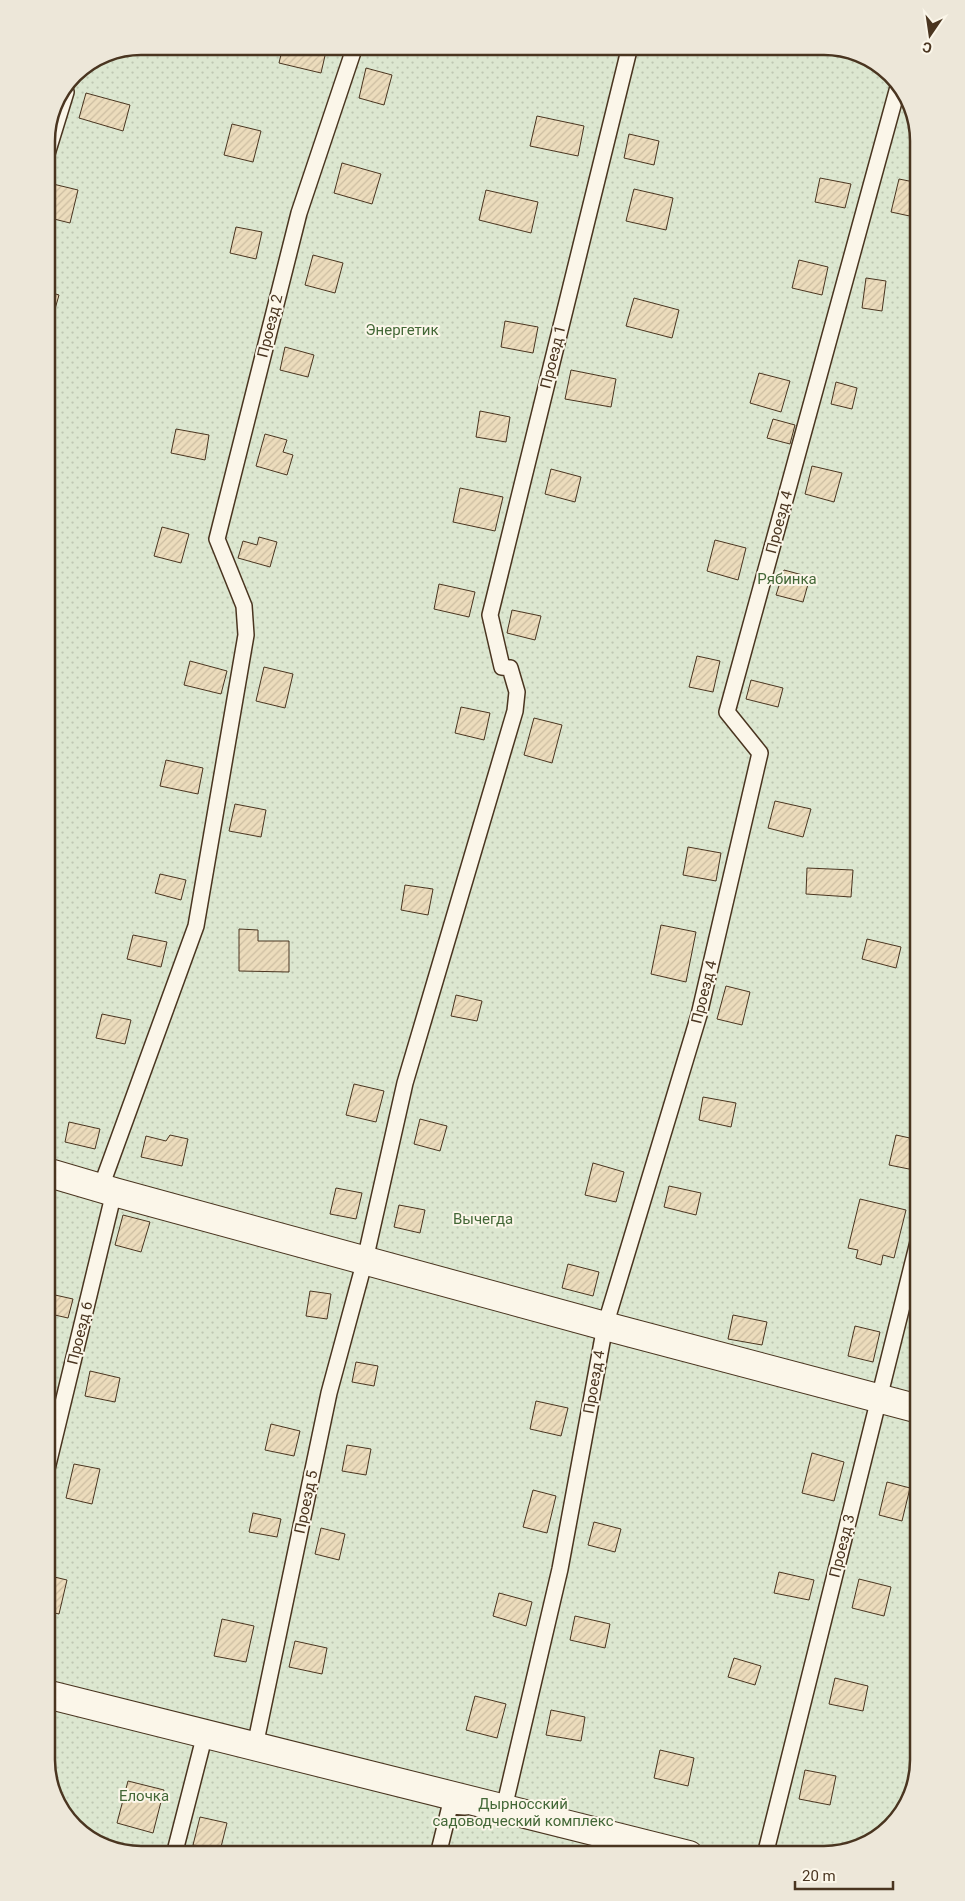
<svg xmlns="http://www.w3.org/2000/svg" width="965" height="1901" viewBox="0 0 965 1901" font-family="Roboto,sans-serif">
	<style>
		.garden { fill: url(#garden-dots); stroke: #887966 }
		.building { fill: url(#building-hatch); stroke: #4a3520 }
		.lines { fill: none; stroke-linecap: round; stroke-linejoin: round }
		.service-casing { stroke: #4a3520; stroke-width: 18 }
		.minor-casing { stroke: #4a3520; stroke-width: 30 }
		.service { stroke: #fbf6e9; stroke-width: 15 }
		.minor { stroke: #fbf6e9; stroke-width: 28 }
		.labels { text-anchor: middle; stroke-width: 4; stroke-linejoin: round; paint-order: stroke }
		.street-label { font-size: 15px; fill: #4a3520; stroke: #fbf6e9 }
		.park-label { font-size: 15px; fill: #436837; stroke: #fbf6e9 }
		.rim { fill: none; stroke: #4a3520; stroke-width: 2.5 }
	</style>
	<defs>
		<pattern id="garden-dots" width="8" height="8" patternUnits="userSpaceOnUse" patternTransform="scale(1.25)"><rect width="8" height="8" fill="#dce7d0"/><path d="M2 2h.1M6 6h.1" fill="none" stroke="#bec7b2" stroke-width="1.8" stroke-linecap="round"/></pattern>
		<pattern id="building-hatch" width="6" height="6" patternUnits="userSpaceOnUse" patternTransform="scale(1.25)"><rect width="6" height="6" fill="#ecdcbc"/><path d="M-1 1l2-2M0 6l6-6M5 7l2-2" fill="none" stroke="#ccbda1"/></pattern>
	</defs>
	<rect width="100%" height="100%" fill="#fbf6e9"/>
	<path class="garden" d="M141 46H831L882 66 912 105 919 141V1761L903 1813 860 1848 824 1855H135L83 1835 53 1796 46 1760V135L74 74 105 53Z"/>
	<path class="building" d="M283 46 327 47 321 73 279 63Z
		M366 68 392 75 384 105 359 98Z
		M86 93 130 105 123 131 79 118Z
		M537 116 584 126 578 156 530 146Z
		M232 124 261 131 253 162 224 155Z
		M629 134 659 141 654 165 624 158Z
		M342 163 381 174 372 204 334 193Z
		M820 178 851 184 845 208 815 202Z
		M899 179 919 183V218L891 212Z
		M53 184 78 190 70 223 46 217V209Z
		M634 189 673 198 666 230 626 221Z
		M486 190 538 202 531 233 479 220Z
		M236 227 262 232 256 259 230 253Z
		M313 255 343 263 335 293 305 285Z
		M799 260 828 267 822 295 792 288Z
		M866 278 886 281 882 311 862 308Z
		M46 291 59 295 51 323 46 321Z
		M634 298 679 310 672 338 626 326Z
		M505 321 538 327 533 353 501 347Z
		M285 347 314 355 308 377 280 370Z
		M571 370 616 379 611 407 565 399Z
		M759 373 790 381 781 412 750 403Z
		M836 382 857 388 852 409 831 404Z
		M480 411 510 417 506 442 476 437Z
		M773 419 795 425 790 444 767 438Z
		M176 429 209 435 205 460 171 453Z
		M265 434 287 440 283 452 293 455 287 475 256 466Z
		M812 466 842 473 834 502 805 494Z
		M551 469 581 477 575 502 545 494Z
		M460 488 503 497 495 531 453 522Z
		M162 527 189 534 181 563 154 556Z
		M259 537 277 542 270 567 238 558 243 541 257 545Z
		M715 540 746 548 738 580 707 571Z
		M784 570 810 577 803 602 776 595Z
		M439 584 475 592 469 617 434 609Z
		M512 610 541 616 535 640 507 633Z
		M697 656 720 661 713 692 689 687Z
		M190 661 227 671 221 694 184 685Z
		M264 667 293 674 285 708 256 701Z
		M751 680 783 688 778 707 746 699Z
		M461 707 490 713 484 740 455 733Z
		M534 718 562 725 552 763 524 755Z
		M166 760 203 768 198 794 160 786Z
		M775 801 811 809 803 837 768 828Z
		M235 804 266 810 261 837 229 831Z
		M688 847 721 853 716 881 683 875Z
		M807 868 853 870 851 897 806 894Z
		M160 874 186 880 181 900 155 893Z
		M405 885 433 889 428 915 401 910Z
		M661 925 696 932 686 982 651 974Z
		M239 929 258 930V941H289V972L239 971Z
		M133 935 167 942 161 967 127 959Z
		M867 939 901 947 896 968 862 959Z
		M726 986 750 992 742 1025 717 1019Z
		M456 995 482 1001 477 1021 451 1016Z
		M102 1014 131 1020 125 1044 96 1038Z
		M354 1084 384 1091 376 1122 346 1115Z
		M703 1097 736 1103 731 1127 699 1120Z
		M420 1119 447 1126 440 1151 414 1144Z
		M69 1122 100 1129 95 1149 65 1142Z
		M170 1135 188 1139 182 1166 141 1157 146 1136 166 1141Z
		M896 1135 919 1140V1171L889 1165Z
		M593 1163 624 1172 616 1202 585 1195Z
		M669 1186 701 1193 696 1215 664 1207Z
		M336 1188 362 1193 356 1219 330 1214Z
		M860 1199 906 1210 894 1258 883 1255 881 1265 856 1258 858 1250 848 1248Z
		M399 1205 425 1210 420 1233 394 1227Z
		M123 1215 150 1222 141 1252 115 1245Z
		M568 1264 599 1272 593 1296 562 1288Z
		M310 1291 331 1294 327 1319 306 1316Z
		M46 1293 73 1299 68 1318 46 1313Z
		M733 1315 767 1322 762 1345 728 1339Z
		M855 1326 880 1332 873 1362 848 1356Z
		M356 1362 378 1366 374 1386 352 1382Z
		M90 1371 120 1378 115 1402 85 1396Z
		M536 1401 568 1408 561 1436 530 1429Z
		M271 1424 300 1431 294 1456 265 1450Z
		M347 1445 371 1449 366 1475 342 1471Z
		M812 1453 844 1462 834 1501 802 1493Z
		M74 1464 100 1469 92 1504 66 1498Z
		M887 1482 910 1488 902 1521 879 1515Z
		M533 1490 556 1496 547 1533 523 1527Z
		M253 1513 281 1519 277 1537 249 1532Z
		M594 1522 621 1529 615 1552 588 1545Z
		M321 1528 345 1534 339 1560 315 1554Z
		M779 1572 814 1580 809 1600 774 1593Z
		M46 1575 67 1580 59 1614 46 1611Z
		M859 1579 891 1587 884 1616 852 1608Z
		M499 1593 532 1602 526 1626 493 1616Z
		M575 1616 610 1624 605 1648 570 1640Z
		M222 1619 254 1626 246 1662 214 1656Z
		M295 1641 327 1648 322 1674 289 1667Z
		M734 1658 761 1666 755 1685 728 1677Z
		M835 1678 868 1686 863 1711 829 1704Z
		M475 1696 506 1704 497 1738 466 1730Z
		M551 1710 585 1717 581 1741 546 1735Z
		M660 1750 694 1758 688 1786 654 1778Z
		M805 1770 836 1776 830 1805 799 1799Z
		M128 1781 164 1790 153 1833 117 1823Z
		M200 1817 227 1823 220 1851 193 1845Z"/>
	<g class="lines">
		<defs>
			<path id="service" d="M46 157 66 92
				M101 1187 196 926 246 635 244 606 217 539 299 213 355 46
				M46 1473 114 1192
				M255 1746 329 1393 365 1260 405 1083 515 711 517 692 510 668 502 667 490 615 630 46
				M498 1808H504L560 1569 605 1326 699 1015 760 753 727 712 898 87
				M174 1855 205 1734
				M438 1855 450 1806 465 1807
				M765 1855 919 1238"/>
			<path id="minor" d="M46 1172 114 1192 605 1326 919 1409
				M46 1694 689 1855"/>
		</defs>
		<use href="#service" class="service-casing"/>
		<use href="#minor" class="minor-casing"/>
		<use href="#service" class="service"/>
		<use href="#minor" class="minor"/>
	</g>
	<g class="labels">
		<g class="street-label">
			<text transform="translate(270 326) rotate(-76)" y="5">Проезд 2</text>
			<text transform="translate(553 357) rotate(-76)" y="5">Проезд 1</text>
			<text transform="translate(779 522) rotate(-75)" y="5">Проезд 4</text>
			<text transform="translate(704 992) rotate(-76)" y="5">Проезд 4</text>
			<text transform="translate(80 1333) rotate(-76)" y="5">Проезд 6</text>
			<text transform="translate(594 1382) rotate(-80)" y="5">Проезд 4</text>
			<text transform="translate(306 1502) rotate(-78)" y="5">Проезд 5</text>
			<text transform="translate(842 1546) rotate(-76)" y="5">Проезд 3</text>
		</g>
		<g class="park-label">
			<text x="402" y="335">Энергетик</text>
			<text x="787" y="584">Рябинка</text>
			<text x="483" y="1224">Вычегда</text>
			<text x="144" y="1801">Елочка</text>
			<text x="523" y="1809">Дырносский<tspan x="523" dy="17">садоводческий комплекс</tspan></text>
		</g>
	</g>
	<path d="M0 0H965V1901H0ZM141 55H824A86 86 0 0 1 910 141V1760A86 86 0 0 1 824 1846H141A86 86 0 0 1 55 1760V141A86 86 0 0 1 141 55Z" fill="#ede7d9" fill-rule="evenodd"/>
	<path class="rim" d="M141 55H824A86 86 0 0 1 910 141V1760A86 86 0 0 1 824 1846H141A86 86 0 0 1 55 1760V141A86 86 0 0 1 141 55Z"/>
	<g transform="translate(930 35) rotate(193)" stroke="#fbf6e9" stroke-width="4" paint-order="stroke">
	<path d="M0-4L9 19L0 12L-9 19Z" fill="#4a3520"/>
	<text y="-8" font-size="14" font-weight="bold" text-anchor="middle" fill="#4a3520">С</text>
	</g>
	<path d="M795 1881v8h98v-8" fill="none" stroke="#4a3520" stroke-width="2.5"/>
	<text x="802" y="1881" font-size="15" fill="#4a3520" stroke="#fbf6e9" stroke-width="4" paint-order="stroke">20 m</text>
</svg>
